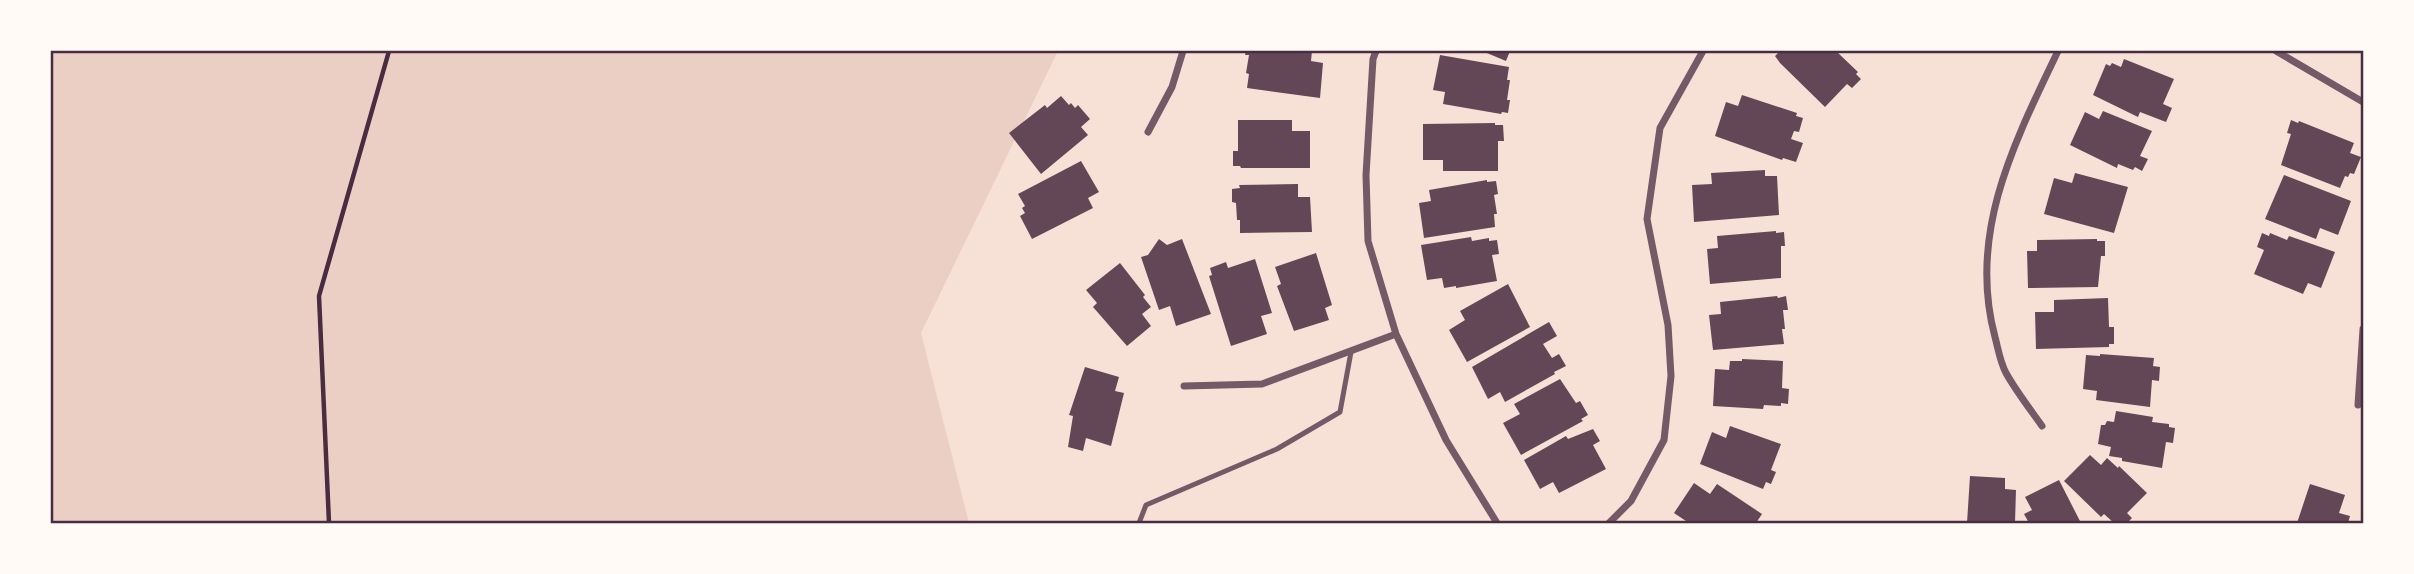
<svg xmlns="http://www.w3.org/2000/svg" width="2414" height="574" viewBox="0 0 2414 574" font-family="'Golos Text',sans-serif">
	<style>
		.green { fill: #ebcfc5 }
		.building { fill: #644757 }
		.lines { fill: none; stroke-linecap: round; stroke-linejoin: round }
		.path { stroke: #4a2c40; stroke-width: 4.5 }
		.service { stroke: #755966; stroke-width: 5 }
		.minor { stroke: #755966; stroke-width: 7 }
		.neatline { fill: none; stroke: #4a2c40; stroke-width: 2.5 }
	</style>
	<rect width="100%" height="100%" fill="#f7e1d7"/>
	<path class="green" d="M51 51H1058L921 333 969 523H51Z"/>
	<path class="building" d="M1246 51H1312L1311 61 1323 63 1320 98 1247 88 1249 74 1246 73 1249 55H1245Z
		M1482 51H1510L1506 61Z
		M1780 51H1836L1858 72 1856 74 1861 79 1852 88 1847 84 1825 107 1780 63 1775 56Z
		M1440 55 1509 67 1507 80H1510L1507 100H1510L1508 113 1502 112 1501 114 1443 104 1445 92 1433 90Z
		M2124 59 2174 79 2163 104 2172 108 2166 122 2140 112 2138 117 2093 95 2106 64 2110 66 2112 63 2121 67Z
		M1742 95 1797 113 1796 116 1803 118 1799 132 1794 131 1791 139 1803 143 1796 162 1783 158 1782 160 1715 136 1726 102 1738 106Z
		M1061 96 1069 105 1071 103 1075 108 1078 105 1090 119 1081 127 1088 135 1041 174 1009 133 1045 105 1047 108Z
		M2103 111 2152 131 2140 156 2148 159 2142 171 2135 167 2133 170 2118 164 2117 168 2070 145 2085 112 2099 119Z
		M1238 120H1292V131H1310V168H1241L1240 166H1233V151H1238Z
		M2291 120 2298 123 2299 121 2354 143 2350 153 2361 157 2354 174 2350 173 2348 177 2345 176 2340 188 2281 165 2291 134 2287 133Z
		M1495 123V125H1503L1504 141H1498V171H1443V160H1423V124Z
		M1081 161 1099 192 1088 198 1093 208 1032 239 1020 216 1025 213 1022 208 1025 206 1018 194Z
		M1765 170V176H1777L1779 215 1694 222 1692 185 1712 184 1711 173Z
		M2075 173 2128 187 2114 233 2044 214 2054 178 2072 183Z
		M2284 175 2351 201 2338 235 2320 228 2316 239 2265 219Z
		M1487 180V182L1496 181 1498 194 1494 195 1497 214H1494L1495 227 1424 238 1419 203 1431 201 1429 190Z
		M1298 184V197H1310L1312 232 1240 233V220H1237L1236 203 1232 202V189L1240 188 1239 185Z
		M1776 231V233L1784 232 1785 246H1781V278L1710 284 1707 249 1718 248 1717 236Z
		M2262 233 2269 236 2270 233 2287 240 2289 236 2335 252 2321 288 2308 283 2303 294 2254 274 2264 250 2257 247Z
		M1471 237 1472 241 1489 238V241L1497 240 1499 254 1492 255 1497 281 1456 288V286L1444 288 1442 278 1427 280 1421 245Z
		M1159 239 1167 245 1182 239 1211 314 1176 326 1170 306 1159 310 1141 257 1148 255Z
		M2097 239V241H2105V256H2101L2098 287 2028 288 2027 251H2037V240Z
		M1316 253 1332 305 1325 308 1329 320 1294 331 1277 286 1281 284 1275 267Z
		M1255 259 1272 313 1261 316 1267 334 1231 346 1209 276 1212 275 1210 268 1226 262 1228 268Z
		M1120 263 1145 295 1143 297 1151 307 1142 314 1151 326 1127 346 1093 307 1097 303 1086 290Z
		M1508 284 1530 327 1467 362 1449 330 1465 320 1460 311Z
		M1777 296 1778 298 1786 296 1788 310H1783L1785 329H1782L1784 344 1713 350 1709 315 1721 314 1720 302Z
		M2108 298 2109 327H2114V344H2109V347L2036 349 2035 312H2054V300Z
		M1549 322 1557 336 1543 344 1552 358 1559 354 1566 366 1554 372 1555 374 1505 402 1500 392 1488 399 1472 367Z
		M2100 354 2154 358 2153 366 2160 367 2159 381 2152 380 2150 407 2096 400 2097 391 2083 389 2086 355 2100 356Z
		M1742 359 1783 361 1782 388 1789 389 1788 404 1781 403V406L1764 405 1763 409 1713 406 1715 369 1729 370 1730 361H1742Z
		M1085 367 1119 377 1115 391 1124 393 1111 446 1086 438 1083 451 1068 447 1073 416 1069 415Z
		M1560 379 1576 403 1580 401 1588 415 1581 419 1583 421 1521 455 1503 423 1520 414 1514 404Z
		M2116 411 2153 417 2152 422 2169 424V427L2175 428 2173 443 2166 442 2162 468 2122 461V458L2109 456 2111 447 2098 444 2101 425H2105L2107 421 2114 422Z
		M1730 426 1781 444 1771 470 1776 472 1771 484 1766 482 1763 489 1700 464 1712 432 1726 438Z
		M1593 429 1600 441 1593 445 1606 469 1559 493 1553 482 1540 489 1524 460 1566 436 1568 439Z
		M2090 455 2101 465 2107 458 2118 468 2119 466 2147 493 2127 513 2132 518 2127 523H2114L2104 514 2101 517 2064 481Z
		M1970 476 2005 478V489L2016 490 2015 523H1967Z
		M2059 480 2081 523H2029L2024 514 2032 510 2025 497Z
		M1694 483 1710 494 1717 484 1762 514 1756 523H1689L1674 513Z
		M2310 484 2345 495 2339 513 2350 516 2348 523H2297Z"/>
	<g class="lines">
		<path class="path" d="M329 523 319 296 389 51"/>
		<path class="service" d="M1139 523 1146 505 1277 449 1340 412 1351 352"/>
		<path class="minor" d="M1376 51 1373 59 1366 175 1368 241 1396 334 1446 440 1497 523
			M2276 51 2363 102
			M1148 132 1172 87 1183 51
			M1184 386 1262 384 1396 334
			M2358 405 2363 329
			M2042 426C2030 409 2016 391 2006 373 2000 362 1998 348 1995 337 1967 233 2015 141 2058 51
			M1609 523 1631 501 1664 440 1671 376 1668 325 1647 219 1660 128 1703 51"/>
	</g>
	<rect width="2414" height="574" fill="none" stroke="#fffaf5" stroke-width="105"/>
	<rect x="52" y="52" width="2310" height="470" class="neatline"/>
</svg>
